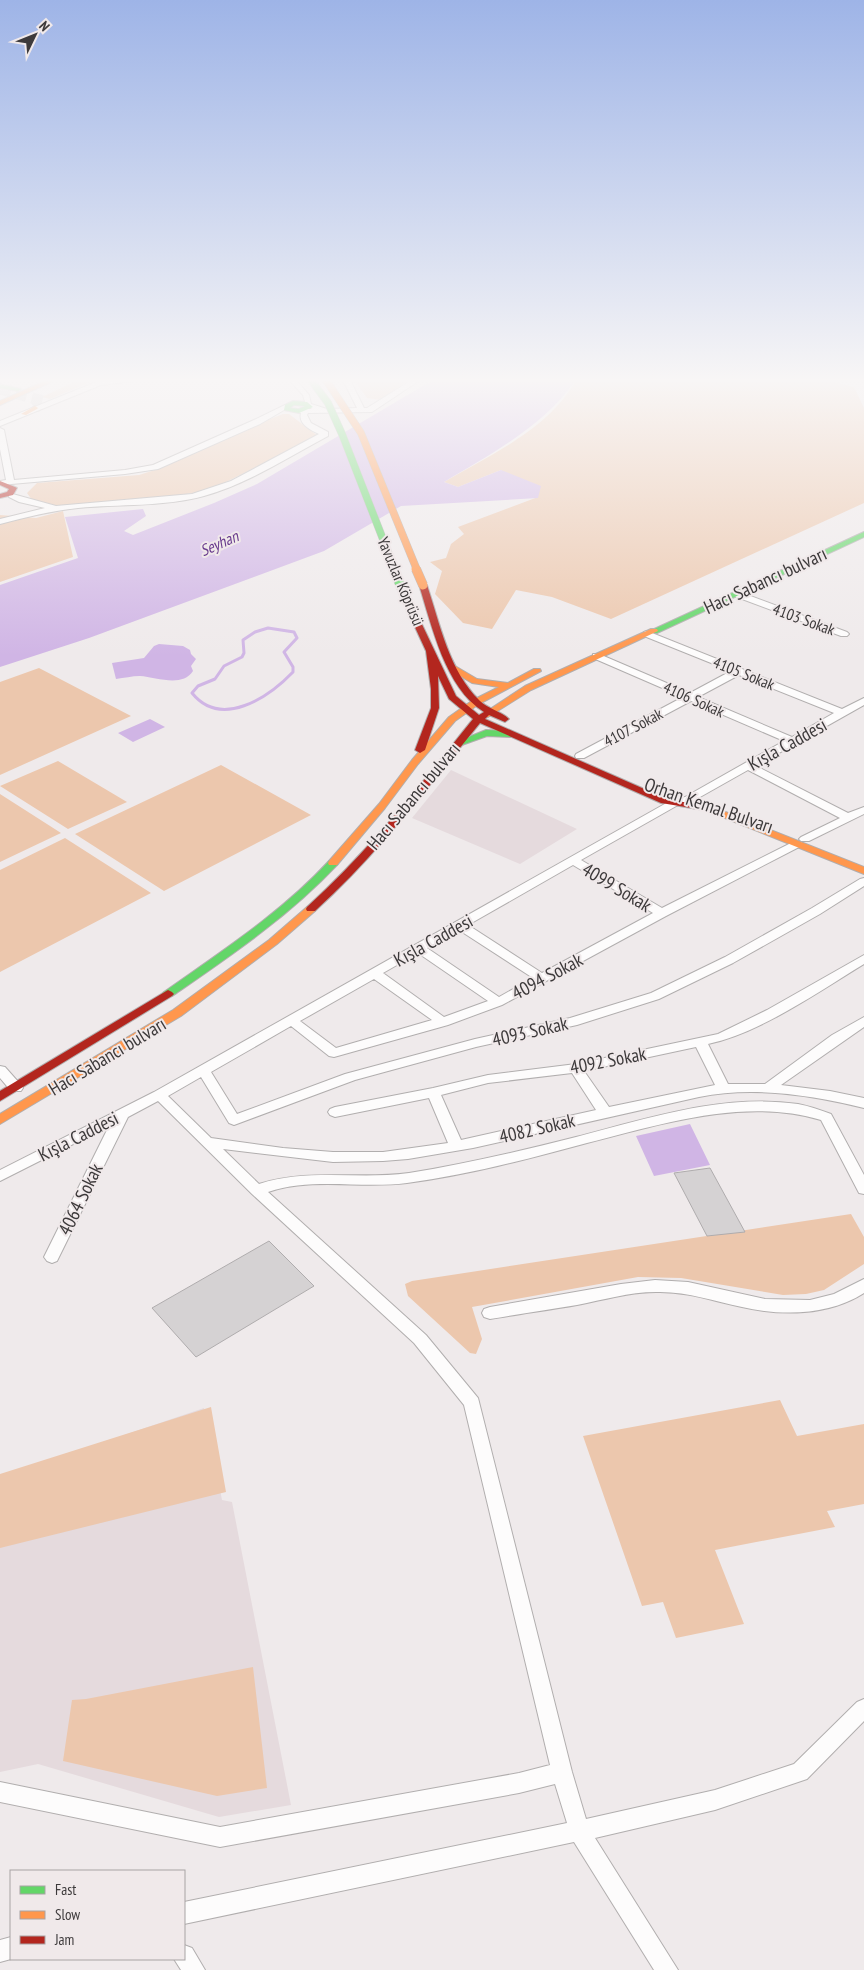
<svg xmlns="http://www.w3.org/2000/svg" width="864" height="1970" viewBox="0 0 864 1970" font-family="'PT Sans Narrow',sans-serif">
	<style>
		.built { fill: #e5dadd }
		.green { fill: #ecc7ad }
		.water { fill: #d0b5e5 }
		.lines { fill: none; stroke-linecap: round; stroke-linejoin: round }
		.stream { stroke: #d0b5e5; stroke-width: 3 }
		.building { fill: #d5d2d3; stroke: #afacad }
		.secondary-tunnel { stroke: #cbc7c8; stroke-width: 11; stroke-dasharray: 11 5.5; stroke-linecap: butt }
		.street-casing { stroke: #b1aeae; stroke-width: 2 }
		.fast-casing { stroke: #b1aeae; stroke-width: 2 }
		.slow-casing { stroke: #b1aeae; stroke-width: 2 }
		.jam-casing { stroke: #b1aeae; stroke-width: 2 }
		.street { fill: #fdfcfc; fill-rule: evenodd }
		.fast { fill: #63d668; fill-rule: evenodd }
		.slow { fill: #ff974d; fill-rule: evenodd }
		.jam { fill: #b3261e; fill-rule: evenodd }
		.fast-bridge-far1-casing { stroke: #b1aeae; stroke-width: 8; stroke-linecap: butt }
		.fast-bridge-casing { stroke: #b1aeae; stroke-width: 10; stroke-linecap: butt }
		.slow-bridge-far1-casing { stroke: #b1aeae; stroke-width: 8; stroke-linecap: butt }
		.slow-bridge-casing { stroke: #b1aeae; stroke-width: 10; stroke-linecap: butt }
		.fast-bridge-far1 { stroke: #63d668; stroke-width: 7 }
		.fast-bridge { stroke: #63d668; stroke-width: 9 }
		.slow-bridge-far1 { stroke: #ff974d; stroke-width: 7 }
		.slow-bridge { stroke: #ff974d; stroke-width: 9 }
		.labels { text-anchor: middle; stroke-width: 4; stroke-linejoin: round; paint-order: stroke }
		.far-water-label { font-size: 16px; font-style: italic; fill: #693b8d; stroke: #f0e9ea }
		.far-street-label { font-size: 16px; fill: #3d3a3b; stroke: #f0e9ea }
		.street-label { font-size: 19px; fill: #3d3a3b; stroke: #f0e9ea }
	</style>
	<rect width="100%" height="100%" fill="#efeaeb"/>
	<path class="built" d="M451 770 577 829 520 864 412 818Z
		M204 1408 222 1500 232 1502 291 1805 219 1817 38 1764 0 1772V1477Z"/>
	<path class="green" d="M78 380H95L50 399 42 397Z
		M354 380H409L381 400 367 398Z
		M576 380H826L854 387 864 408V503L611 619 552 597 516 590 492 629 463 623 435 594 442 571 430 562 446 558 451 544 464 534 458 527 538 497 501 470 458 487 444 482C491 454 548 430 576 380Z
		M283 414H289L318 436 224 483 202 491 171 497 89 505H53L32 500 27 493 37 483 139 475 158 469 242 430Z
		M63 511 73 557 0 582V515L36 518Z
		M39 668 131 716 0 775V682Z
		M58 761 127 802 68 829 0 786Z
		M221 765 311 815 164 891 75 834Z
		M0 794 61 833 0 862Z
		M65 838 151 893 0 972V870Z
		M851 1214 864 1237V1264L824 1290 806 1294 783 1295 681 1278 638 1277 472 1307 482 1339 476 1354 470 1353 408 1296 405 1284 412 1281Z
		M780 1400 797 1436 864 1424V1504L827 1511 835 1527 715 1550 744 1624 676 1638 663 1602 642 1606 583 1436Z
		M211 1407 226 1492 0 1548V1474Z
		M253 1667 267 1788 217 1796 63 1761 72 1700 86 1699Z"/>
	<path class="water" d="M433 380H570L574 382C545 425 488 456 444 482L458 487 501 470 541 486 538 498 401 506 324 551 89 638 0 667V585L78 558 65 517 143 509 146 516 124 531 133 535 214 503 257 484Z
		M159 644 183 646 190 650 191 654 196 659 191 666 193 671C182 688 156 677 140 676 132 676 124 678 116 679L112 663 144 658 154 646Z
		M150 719 165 727 133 742 118 733Z
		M690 1124 710 1165 654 1176 636 1136Z"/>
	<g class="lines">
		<path class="stream" d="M268 628 294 632 297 638 284 652 293 667V672C268 698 221 729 192 693L198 686 215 679 224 666 242 657 244 653 243 640 255 632Z"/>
	</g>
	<path class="building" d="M710 1168 745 1232 707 1236 674 1173Z
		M269 1241 314 1286 196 1357 152 1308Z"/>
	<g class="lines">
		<path class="secondary-tunnel" d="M0 389 43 401 35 408"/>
		<defs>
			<path id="street" d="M101 380H143L101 385 0 426V421Z
				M289 380H296L309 395 311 404 327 409 357 408 343 380H350L364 408H367L412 380H420L372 412 308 413 307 415 311 423 328 432V436C288 457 248 484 204 496 164 507 120 504 78 508 51 511 26 517 0 524V519L45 508 19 502 9 497V493L56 506 192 494 231 481 319 434C310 430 298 424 301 413L295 411 299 409H312L306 405 303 395Z
				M285 405 291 406 260 424 158 469 125 474 0 485V481L6 480 0 449V428L4 430 14 480 125 470 153 465 254 420Z
				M737 591 847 632 849 634 847 636H841L734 596 733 594Z
				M647 631 842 709 864 698V705L756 766 848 813 864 807V814L809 841H801L799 839 801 837 840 818 748 770 693 801 678 805 581 860 662 908 793 842H801L803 844 801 846 666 916 502 1005 448 1025 334 1057 329 1056 291 1026 211 1072 237 1114 345 1074 475 1039 570 1018 651 993 725 957 812 908 860 879 864 878V886L820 914 733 963 659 999 577 1025 476 1047 355 1080 234 1125 229 1123 201 1077 168 1096 211 1138 283 1148 333 1152H383L448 1143 429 1098 335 1117 330 1115 328 1112 330 1109 335 1107 433 1088 488 1075 576 1064 718 1034 767 1010 864 955V964C818 992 760 1033 708 1044L728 1084H765L832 1035 864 1017V1027L781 1085 830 1091 864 1098V1108C811 1095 753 1086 699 1097L473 1148 408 1159 383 1161 333 1162 223 1149 259 1184C308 1168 359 1180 409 1173 465 1164 521 1151 576 1137 646 1119 724 1093 798 1104 809 1106 820 1110 831 1114L864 1175V1194L859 1193 821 1120C745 1097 662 1124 587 1143 528 1159 468 1175 407 1183 361 1189 312 1177 268 1192L426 1335 478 1398 572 1772 586 1819 715 1790 794 1764 857 1702 864 1699V1721L807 1779 715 1810 595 1838 678 1970H654L574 1842 184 1924V1902L567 1823 555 1784 519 1793 220 1847 0 1802V1782L220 1827 519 1773 550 1765 464 1405 414 1343 252 1194 158 1101 128 1117 57 1261 52 1263 47 1261 44 1257 109 1126 0 1181V1170L154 1092 670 801 685 797 784 741 691 701 584 758H576L575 756 576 754 683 697 593 658V654H599L690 693 731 671 644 636V632ZM739 675 834 713 792 737 698 697ZM573 865 653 913 542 973 468 925ZM459 930 533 978 499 997 427 948ZM418 953 488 1001 444 1017 383 973ZM374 979 432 1020 336 1048 300 1021ZM696 1047 715 1085 609 1107 584 1071ZM572 1073 596 1110 461 1140 441 1095 488 1083Z
				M0 1066 5 1067 21 1085 23 1088 21 1091H11L0 1078Z
				M864 1279V1293C828 1316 782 1316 742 1307 713 1301 686 1291 656 1292 629 1292 603 1300 577 1305 548 1310 519 1314 490 1319L484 1317 482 1313 484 1309 490 1307 621 1284 655 1280 688 1282 765 1299 810 1300 834 1294Z
				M11 1937V1959L0 1962V1940Z
				M184 1945 192 1948 205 1970H181L174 1959H184Z"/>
			<path id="fast" d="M0 384 21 389 18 391 0 388Z
				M293 401 307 402 313 407 299 413 284 410 285 405ZM294 405 305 406 299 409 290 408Z
				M864 532V537L657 633H651L650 631Z
				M486 730 511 731 516 734 511 737 487 736 459 746 454 743Z
				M333 860 337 861 338 863 337 865C288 917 230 956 172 996H164L162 994 164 992C222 951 281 913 329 861Z"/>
			<path id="slow" d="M47 380H56L0 405V401Z
				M35 406 38 408 37 409 26 415 21 414Z
				M651 629H657L658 631 531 690 488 717H482L481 715 525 686Z
				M455 666 477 679 508 683 534 669H540L541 671 479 704 455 721 418 764 385 808 337 865H329L328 863 329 861 379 804 412 760 449 717 473 700 499 687 472 683 452 671V667Z
				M713 807 864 867V874L710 812 708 810 710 808Z
				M311 906 316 909 315 911 277 944 181 1016 0 1124V1114L173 1010 269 940 307 907Z"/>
			<path id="jam" d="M0 481 15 487 17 488 13 495 0 498V494L7 492 9 489 0 485Z
				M420 583 427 585C440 624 449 671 480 701 488 709 501 711 509 719L505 722 489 715 485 719 667 799 716 808 718 810 716 812 661 803 480 723C427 788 377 855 315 911H307L306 909 307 907C370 850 420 785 473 719L449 699 438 676 439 708 425 750 420 753 415 750 431 708V689L426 651 401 597 402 595 409 597 456 696 479 715 484 712C445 688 432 626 419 585Z
				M168 990 172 992 174 994 172 996 0 1101V1091Z"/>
		</defs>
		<use href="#street" class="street-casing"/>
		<use href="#fast" class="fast-casing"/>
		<use href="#slow" class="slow-casing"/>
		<use href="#jam" class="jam-casing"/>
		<use href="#street" class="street"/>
		<use href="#fast" class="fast"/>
		<use href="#slow" class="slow"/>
		<use href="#jam" class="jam"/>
		<defs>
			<path id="fast-bridge-far1" d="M311 380 328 403 342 434 395 570"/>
			<path id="fast-bridge" d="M394 569 405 597"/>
			<path id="slow-bridge-far1" d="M326 380 361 433 417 570"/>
			<path id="slow-bridge" d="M416 569 423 585"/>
		</defs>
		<use href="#fast-bridge-far1" class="fast-bridge-far1-casing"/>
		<use href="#fast-bridge" class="fast-bridge-casing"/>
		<use href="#slow-bridge-far1" class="slow-bridge-far1-casing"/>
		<use href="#slow-bridge" class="slow-bridge-casing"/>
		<use href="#fast-bridge-far1" class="fast-bridge-far1"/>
		<use href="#fast-bridge" class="fast-bridge"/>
		<use href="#slow-bridge-far1" class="slow-bridge-far1"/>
		<use href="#slow-bridge" class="slow-bridge"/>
	</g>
	<linearGradient id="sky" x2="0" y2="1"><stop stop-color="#9eb4e7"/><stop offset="0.58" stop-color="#f8f6f6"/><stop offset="1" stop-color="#f8f6f6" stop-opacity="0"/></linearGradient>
	<rect width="864" height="656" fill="url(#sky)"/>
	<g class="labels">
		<g class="far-water-label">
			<text transform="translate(219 543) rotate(-24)" y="6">Seyhan</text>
		</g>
		<g class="far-street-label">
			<text transform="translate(401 581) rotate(67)" y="6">Yavuzlar Köprüsü</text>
			<text transform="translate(804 619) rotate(20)" y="6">4103 Sokak</text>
			<text transform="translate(744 673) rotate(22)" y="6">4105 Sokak</text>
			<text transform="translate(694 699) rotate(24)" y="6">4106 Sokak</text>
			<text transform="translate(633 727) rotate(-28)" y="6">4107 Sokak</text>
		</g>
		<g class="street-label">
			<text transform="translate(765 580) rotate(-25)" y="7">Hacı Sabancı bulvarı</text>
			<text transform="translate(787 744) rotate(-29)" y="7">Kışla Caddesi</text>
			<text transform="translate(413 796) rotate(-50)" y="7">Hacı Sabancı bulvarı</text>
			<text transform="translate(709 805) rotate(19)" y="7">Orhan Kemal Bulvarı</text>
			<text transform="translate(617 887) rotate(31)" y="7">4099 Sokak</text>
			<text transform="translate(433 940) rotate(-29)" y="7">Kışla Caddesi</text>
			<text transform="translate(547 976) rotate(-28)" y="7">4094 Sokak</text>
			<text transform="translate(530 1031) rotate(-13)" y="7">4093 Sokak</text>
			<text transform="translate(107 1056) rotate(-31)" y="7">Hacı Sabancı bulvarı</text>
			<text transform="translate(608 1060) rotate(-11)" y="7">4092 Sokak</text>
			<text transform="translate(537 1128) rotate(-13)" y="7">4082 Sokak</text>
			<text transform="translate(78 1136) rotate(-27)" y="7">Kışla Caddesi</text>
			<text transform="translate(80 1199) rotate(-64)" y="7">4064 Sokak</text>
		</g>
	</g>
	<rect x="10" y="1870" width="175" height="90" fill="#f0e9ea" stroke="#a8a3a4"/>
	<rect x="20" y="1886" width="25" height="8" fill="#63d668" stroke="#a8a3a4"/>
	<text x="55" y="1895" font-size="15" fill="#3d3a3b">Fast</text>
	<rect x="20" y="1911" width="25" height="8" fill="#ff974d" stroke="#a8a3a4"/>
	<text x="55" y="1920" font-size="15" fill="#3d3a3b">Slow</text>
	<rect x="20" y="1936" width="25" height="8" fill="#b3261e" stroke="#a8a3a4"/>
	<text x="55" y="1945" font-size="15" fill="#3d3a3b">Jam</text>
	<g transform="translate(35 35) rotate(47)" stroke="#f0e9ea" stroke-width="4" paint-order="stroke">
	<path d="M0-4L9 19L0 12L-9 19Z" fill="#3d3a3b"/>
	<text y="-8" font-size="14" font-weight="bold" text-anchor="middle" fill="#3d3a3b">N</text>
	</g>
</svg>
